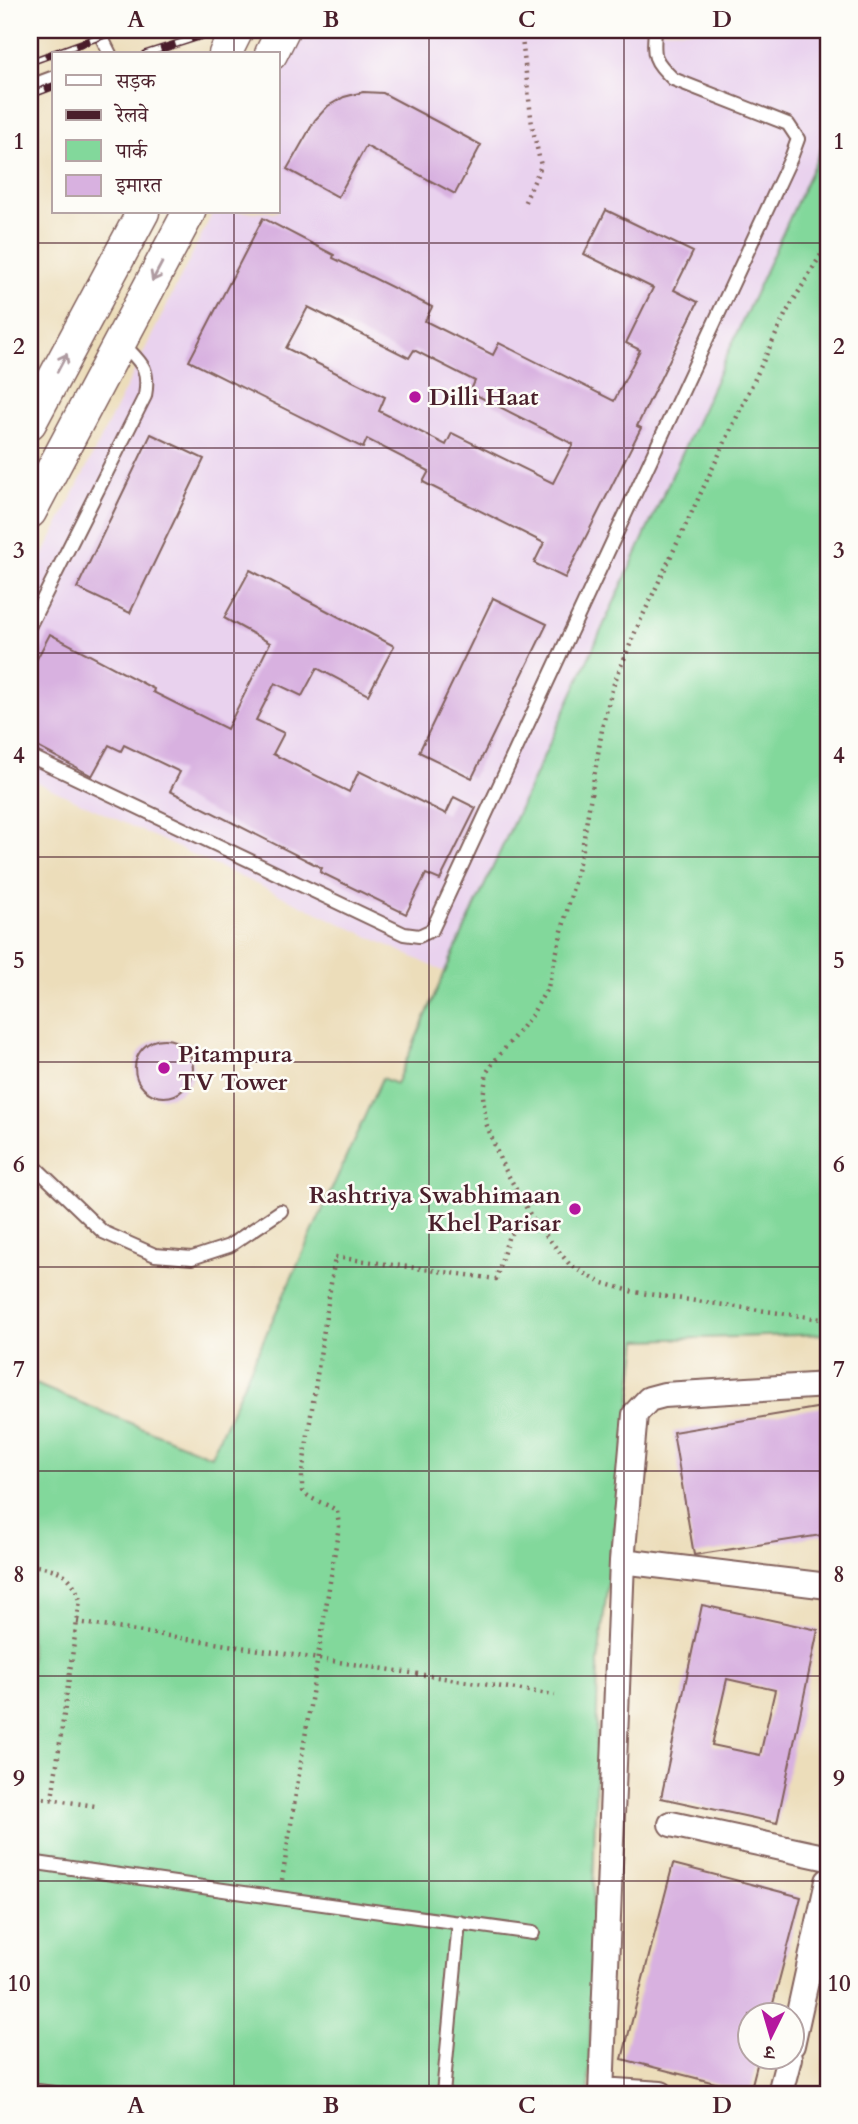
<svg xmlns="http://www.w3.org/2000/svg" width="858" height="2124" viewBox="0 0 858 2124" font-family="Cardo,'Noto Serif Devanagari',serif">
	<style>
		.built { fill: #e9d2ee }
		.green { fill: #82d89b; stroke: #667c63; stroke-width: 2 }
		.building { fill: #d8b1e0; fill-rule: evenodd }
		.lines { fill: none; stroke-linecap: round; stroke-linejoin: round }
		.service-casing { stroke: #83625d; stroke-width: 16 }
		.minor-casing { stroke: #83625d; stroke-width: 28 }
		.tertiary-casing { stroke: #83625d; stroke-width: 35 }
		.path { stroke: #83625d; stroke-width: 4.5; stroke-dasharray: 2 5; stroke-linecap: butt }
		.service { stroke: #fff; stroke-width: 12 }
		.minor { stroke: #fff; stroke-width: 24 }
		.tertiary { stroke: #fff; stroke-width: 32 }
		.rail-casing { stroke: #4a1f2b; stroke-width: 8 }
		.rail { stroke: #fdfcf7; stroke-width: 5; stroke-dasharray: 16; stroke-linecap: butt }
		.oneway { stroke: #ae9aa0 }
		.grid { fill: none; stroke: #4a1f2b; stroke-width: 2; stroke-opacity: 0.55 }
		.poi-dot { fill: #b5179e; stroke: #fdfcf7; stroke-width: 2.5 }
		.labels { text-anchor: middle; stroke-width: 5; stroke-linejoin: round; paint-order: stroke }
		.poi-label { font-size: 24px; font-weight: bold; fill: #4a1f2b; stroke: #fdfcf7; text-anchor: start }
		.neatline { fill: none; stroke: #4a1f2b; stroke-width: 2.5 }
		.grid-label { font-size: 23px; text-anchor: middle; font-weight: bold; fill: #4a1f2b }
	</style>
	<rect width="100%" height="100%" fill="#fdfcf7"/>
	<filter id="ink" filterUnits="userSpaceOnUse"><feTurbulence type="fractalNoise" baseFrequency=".0143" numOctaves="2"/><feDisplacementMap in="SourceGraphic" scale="14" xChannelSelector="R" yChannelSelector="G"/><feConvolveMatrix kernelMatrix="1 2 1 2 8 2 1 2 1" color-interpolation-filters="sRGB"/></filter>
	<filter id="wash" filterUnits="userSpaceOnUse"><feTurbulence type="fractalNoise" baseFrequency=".00686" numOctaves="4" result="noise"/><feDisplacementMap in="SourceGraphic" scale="28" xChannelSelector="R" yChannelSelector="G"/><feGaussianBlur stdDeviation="1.57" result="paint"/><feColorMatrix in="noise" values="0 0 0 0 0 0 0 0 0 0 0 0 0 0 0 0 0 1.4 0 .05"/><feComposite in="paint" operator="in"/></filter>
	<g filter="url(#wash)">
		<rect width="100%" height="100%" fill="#ecddba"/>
		<path class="built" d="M303 30H828V134L445 972 30 779V582L213 212H278V80Z"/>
		<path class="green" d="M828 134V1334L638 1340 598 1662 589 2094H30V1382L211 1456 382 1078 396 1084 445 972Z"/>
		<g id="blocks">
			<path class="building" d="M363 92 383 93 481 145 455 194 366 146 338 197 287 169 315 120 328 106 344 97Z
				M606 210 693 252 674 290 698 302 637 426 641 428 565 578 534 563 544 543 423 482 429 471 367 439 363 448 189 361 263 218 334 255 333 258 432 307 425 321 493 355 499 343 614 401 640 350 626 343 653 288 584 254ZM308 307 409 358 414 350 475 381 470 392 573 444 553 483 452 433 446 445 379 411 385 397 286 348Z
				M151 434 204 459 130 613 77 588Z
				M250 570 394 646 368 695 317 668 302 696 275 683 256 720 284 733 273 754 349 792 359 771 446 814 454 797 476 808 440 880 426 874 406 914 320 872 322 868 170 791 180 772 124 745 121 751 109 745 92 776 30 743V672L50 634 154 689 153 692 227 729 270 643 224 618Z
				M493 598 547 624 472 778 419 752Z
				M135 1068a29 29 0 1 1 58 0a29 29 0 1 1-58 0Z
				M828 1406V1534L694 1555 673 1432Z
				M702 1605 818 1630 777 1823 661 1798ZM727 1679 775 1690 760 1755 712 1745Z
				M673 1864 801 1897 770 2015H750V2057H759L750 2092 622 2059Z"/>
		</g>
	</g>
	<g filter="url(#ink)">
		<use href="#blocks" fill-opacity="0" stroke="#83625d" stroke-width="2"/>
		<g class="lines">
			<defs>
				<path id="service" d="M98 30 110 54
					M30 86 54 77
					M30 625 145 396C150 367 141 363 122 343
					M30 756 404 934 419 936 432 930 791 158 798 139 788 124 673 79C653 59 653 57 655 30
					M30 1162 103 1232 155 1255 192 1258 229 1246 281 1211
					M30 1862 279 1898 533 1933
					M30 2090 62 2094
					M443 2094 459 1922"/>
				<path id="minor" d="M622 1561 828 1586
					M671 1824 828 1858
					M792 2045 828 1881
					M601 2090 661 2094
					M601 2094 622 1561 635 1414 649 1399 664 1395 828 1385
					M777 2094 780 2093 789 2058"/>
				<path id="tertiary" d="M225 54 237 30
					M271 54 283 30
					M30 423 143 212
					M30 512 189 212"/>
			</defs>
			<use href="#service" class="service-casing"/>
			<use href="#minor" class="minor-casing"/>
			<use href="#tertiary" class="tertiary-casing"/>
			<path class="path" d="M521 30 532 125 541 166 523 206
				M828 243 786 313 636 630 613 686 603 724 581 855 548 987 531 1016 493 1063 487 1072 483 1096 486 1123 501 1162 532 1218 570 1265 600 1282 634 1292 828 1320
				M30 1565C57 1569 71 1571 80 1600L52 1799
				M77 1622 555 1695
				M30 1796 95 1806
				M282 1880 339 1526 337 1511C325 1502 313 1502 302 1491V1474L335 1257 496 1279 509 1235 531 1218"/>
			<use href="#service" class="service"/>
			<use href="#minor" class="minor"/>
			<use href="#tertiary" class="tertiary"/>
			<defs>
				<path id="rail" d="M145 54 220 30
					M30 62 118 30
					M30 95 54 86"/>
			</defs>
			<use href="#rail" class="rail-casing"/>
			<use href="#rail" class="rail"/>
		</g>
		<defs><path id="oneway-shaft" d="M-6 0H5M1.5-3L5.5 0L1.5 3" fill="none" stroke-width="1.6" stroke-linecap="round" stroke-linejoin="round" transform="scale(1.75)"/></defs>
		<g class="oneway">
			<use href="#oneway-shaft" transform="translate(157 272) rotate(118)"/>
			<use href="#oneway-shaft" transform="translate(62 363) rotate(-62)"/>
		</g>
	</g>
	<path class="grid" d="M234 30V54M429 30V2094M624 30V2094M234 212V2094M30 243H828M30 448H828M30 653H828M30 857H828M30 1062H828M30 1267H828M30 1471H828M30 1676H828M30 1881H828"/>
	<g class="poi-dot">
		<circle cx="415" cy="397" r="7"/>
		<circle cx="164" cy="1068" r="7"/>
		<circle cx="575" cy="1209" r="7"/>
	</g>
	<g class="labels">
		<g class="poi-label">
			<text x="429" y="405">Dilli Haat</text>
			<text x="178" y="1062">Pitampura<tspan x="178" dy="28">TV Tower</tspan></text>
			<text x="561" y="1203" text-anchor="end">Rashtriya Swabhimaan<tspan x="561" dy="28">Khel Parisar</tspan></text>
		</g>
	</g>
	<rect width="858" height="2124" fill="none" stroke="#fdfcf7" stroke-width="77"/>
	<rect x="52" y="52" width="228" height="161" fill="#fdfcf7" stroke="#b5a4a5" stroke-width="2"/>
	<rect x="66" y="75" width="35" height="10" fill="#ffffff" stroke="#b5a4a5" stroke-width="2"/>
	<text x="116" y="88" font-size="21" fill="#4a1f2b">सड़क</text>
	<rect x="66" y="110" width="35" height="10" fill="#4a1f2b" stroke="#b5a4a5" stroke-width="2"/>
	<text x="116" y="122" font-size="21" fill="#4a1f2b">रेलवे</text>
	<rect x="66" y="140" width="35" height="21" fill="#82d89b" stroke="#b5a4a5" stroke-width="2"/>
	<text x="116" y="158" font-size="21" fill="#4a1f2b">पार्क</text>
	<rect x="66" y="175" width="35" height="21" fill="#d8b1e0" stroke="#b5a4a5" stroke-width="2"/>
	<text x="116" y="192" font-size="21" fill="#4a1f2b">इमारत</text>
	<g transform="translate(771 2036) rotate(185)"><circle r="33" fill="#fdfcf7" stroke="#b5a4a5" stroke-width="2"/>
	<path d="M0-5L12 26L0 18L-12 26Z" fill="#b5179e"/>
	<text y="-10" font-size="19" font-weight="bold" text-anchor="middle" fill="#4a1f2b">उ</text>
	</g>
	<rect x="38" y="38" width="782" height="2048" class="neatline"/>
	<g class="grid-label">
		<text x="136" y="27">A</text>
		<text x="331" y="27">B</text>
		<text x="527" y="27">C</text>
		<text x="722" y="27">D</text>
		<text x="19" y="149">1</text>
		<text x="839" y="149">1</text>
		<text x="19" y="354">2</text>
		<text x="839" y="354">2</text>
		<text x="19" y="558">3</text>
		<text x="839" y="558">3</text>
		<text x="19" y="763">4</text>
		<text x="839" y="763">4</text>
		<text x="19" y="968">5</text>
		<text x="839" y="968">5</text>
		<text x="19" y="1172">6</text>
		<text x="839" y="1172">6</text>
		<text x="19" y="1377">7</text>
		<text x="839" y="1377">7</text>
		<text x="19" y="1582">8</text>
		<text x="839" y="1582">8</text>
		<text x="19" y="1786">9</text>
		<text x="839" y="1786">9</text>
		<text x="19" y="1991">10</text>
		<text x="839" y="1991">10</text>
		<text x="136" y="2113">A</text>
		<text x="331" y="2113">B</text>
		<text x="527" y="2113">C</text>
		<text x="722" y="2113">D</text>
	</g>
</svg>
